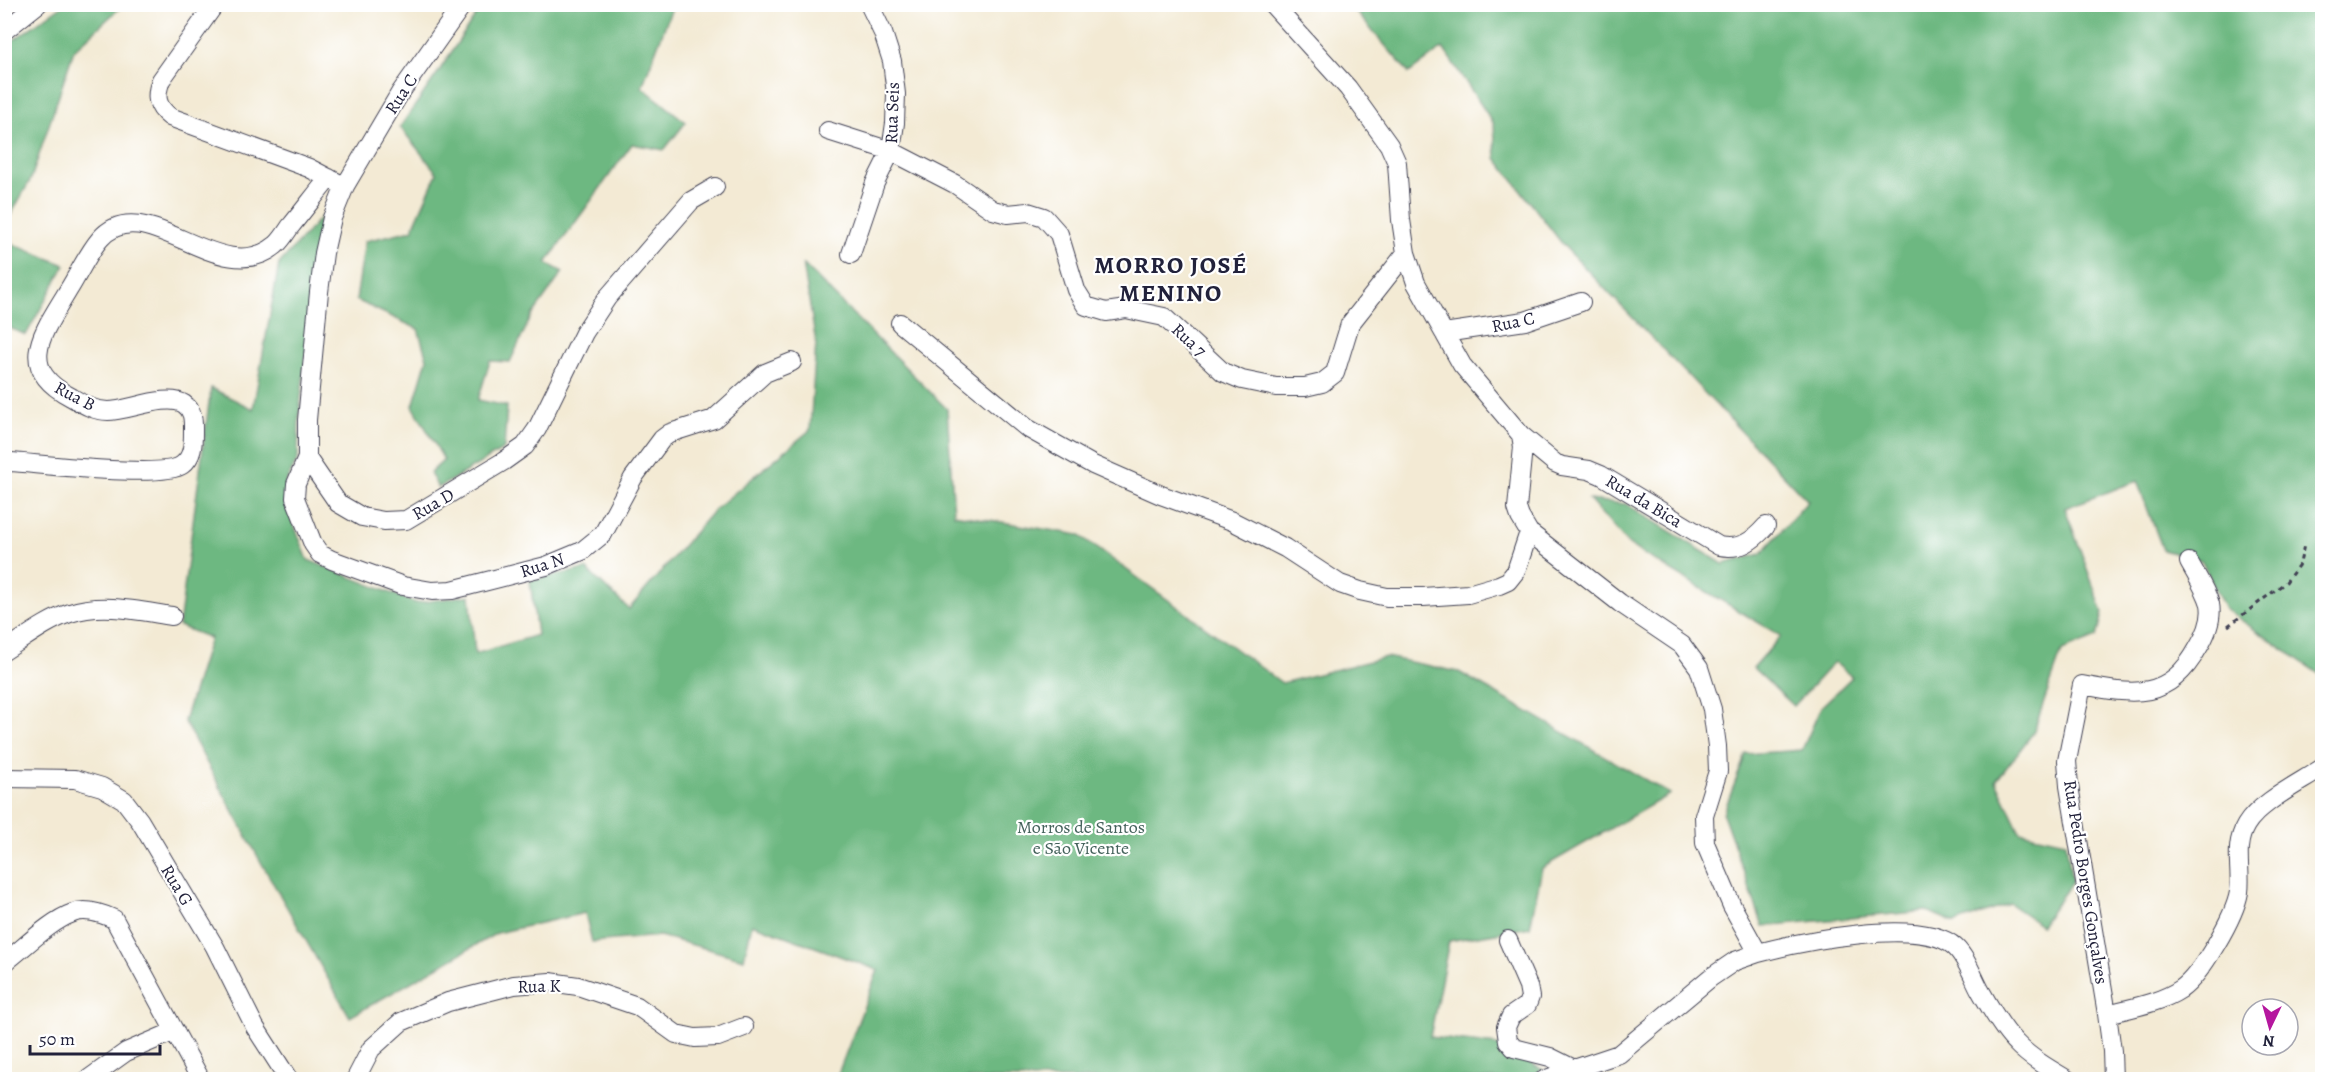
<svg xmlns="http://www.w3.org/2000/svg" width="2327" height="1084" viewBox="0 0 2327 1084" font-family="Alegreya,serif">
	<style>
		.forest { fill: #6db881; stroke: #486d5e; stroke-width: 1.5 }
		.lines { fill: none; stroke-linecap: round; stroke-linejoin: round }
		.minor-casing { stroke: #414052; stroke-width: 20 }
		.path { stroke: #414052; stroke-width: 3; stroke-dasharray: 4.5 4.5; stroke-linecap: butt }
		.minor { stroke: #fff; stroke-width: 18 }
		.labels { text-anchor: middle; stroke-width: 4.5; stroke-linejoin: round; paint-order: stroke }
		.street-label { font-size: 18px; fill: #22223b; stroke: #fff }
		.park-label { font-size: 18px; fill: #45625c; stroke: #fff }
		.district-label { font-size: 24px; font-weight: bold; letter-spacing: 1.5px; fill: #22223b; stroke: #fff }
	</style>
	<rect width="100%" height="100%" fill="#fff"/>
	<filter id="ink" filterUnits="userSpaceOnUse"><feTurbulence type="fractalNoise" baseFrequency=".0167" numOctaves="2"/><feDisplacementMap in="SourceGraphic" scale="12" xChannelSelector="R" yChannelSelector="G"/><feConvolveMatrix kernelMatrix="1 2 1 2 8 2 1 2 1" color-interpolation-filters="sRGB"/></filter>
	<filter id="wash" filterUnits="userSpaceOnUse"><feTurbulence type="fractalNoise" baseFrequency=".008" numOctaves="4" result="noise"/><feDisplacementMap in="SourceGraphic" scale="24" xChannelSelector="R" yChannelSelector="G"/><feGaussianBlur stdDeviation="1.35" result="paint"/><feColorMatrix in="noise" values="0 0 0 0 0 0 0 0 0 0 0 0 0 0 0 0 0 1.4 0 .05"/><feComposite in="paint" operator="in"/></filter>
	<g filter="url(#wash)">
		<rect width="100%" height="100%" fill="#f3ead4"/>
		<path class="forest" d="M483 4 673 5 642 87 686 122 664 150 632 144 546 263 563 272 531 317 510 362 490 361 478 400 507 406 504 449 438 488 430 473 444 460 413 406 427 359 418 329 356 300 365 241 412 230 437 173 400 127 437 74Z
			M63 5H123L74 50 31 179 5 225V46Z
			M1350 5H2322V676L2225 609 2201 560 2163 550 2137 481 2065 508 2103 613 2097 637 2062 651 2033 733 1996 781 2020 832 2066 842 2072 882 2041 925 2010 904 1955 923 1927 911 1763 926 1723 814 1746 754 1802 750 1821 707 1852 677 1834 662 1794 706 1753 668 1781 636 1630 546 1589 500 1626 504 1723 564 1761 554 1808 501 1564 246 1496 158 1494 124 1443 48 1409 73Z
			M321 217 299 416 298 459 286 482 285 502 308 560 416 603 470 595 475 654 537 635 530 580 586 569 629 609 714 510 810 430 816 343 803 264 947 409 954 514 1079 535 1282 683 1386 657 1459 672 1670 794 1542 868 1530 927 1449 941 1430 1037 1497 1045 1543 1070 1521 1079H836L878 970 752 924 744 959 660 936 592 942 585 913 497 933 350 1017 258 857 184 721 210 638 179 626 211 388 253 409 279 264Z
			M5 241 65 265 26 335 5 326Z"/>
	</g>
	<g filter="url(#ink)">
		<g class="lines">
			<defs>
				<path id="minor" d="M215 4 161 80C155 96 156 106 170 117L309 168 338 183
					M463 4 400 93 345 186 332 218 324 253 319 292 307 420V458L338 503 362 517 384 521 406 520 504 461 525 446 537 429 584 333 607 298 691 201 715 187
					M1272 4 1348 88 1389 145 1397 163 1401 220 1406 253 1416 283 1462 365 1521 435 1555 463 1562 466 1589 470 1601 475 1719 546C1740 550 1752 542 1766 526
					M4 31 38 4
					M828 131 891 151 955 184 993 210 1008 214 1028 212 1044 217 1059 234 1076 290 1086 306 1106 312 1126 309 1164 317 1223 372 1242 380 1276 387H1305L1322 383 1335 373 1350 324 1406 253
					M851 254 875 183 891 151 895 123 896 94 892 61 883 33 869 4
					M900 323 1027 428 1093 465 1161 495 1232 521 1285 548 1340 584 1360 591 1387 597H1423L1468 594 1499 585 1508 581 1516 571 1529 532
					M1444 333 1525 321 1581 302
					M1521 435 1523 447 1517 508 1520 517 1529 532 1620 603 1682 645 1699 668 1712 709 1717 746 1718 771 1704 816 1705 843 1732 906 1758 953C1799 942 1922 916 1955 947 1966 957 1973 977 1980 990 1989 1006 2003 1030 2016 1043 2030 1058 2051 1070 2068 1080
					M307 458 296 484 295 498 313 544 320 554 332 560 403 586 432 591 452 590 546 566 582 551 603 534 633 478 662 439 670 433 714 419 765 373 792 362
					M4 463 11 462C41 464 163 479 182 465 193 457 193 444 193 432 193 421 194 411 184 404 167 393 128 411 108 411 94 411 83 404 71 397 13 367 45 330 69 289 79 273 88 253 100 239 144 187 220 292 276 245 281 241 286 233 290 227 303 211 316 194 329 178
					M4 651C25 638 46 621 70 613 102 602 139 611 172 616
					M4 778 75 779 102 787 124 800 140 821 215 947 255 1027 289 1080
					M1508 940 1528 986 1530 997 1527 1005 1511 1016 1506 1027 1508 1041 1514 1048 1550 1057 1574 1069 1619 1054 1710 978 1735 961 1758 953
					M4 963C24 948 50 921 73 913 85 908 103 914 114 919L201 1080
					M2107 1014C2131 1008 2160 1003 2181 989 2201 975 2235 916 2239 892 2242 869 2233 847 2246 825 2260 802 2300 783 2322 768
					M87 1080 126 1052 175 1031
					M355 1080 371 1049 401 1022 448 1002 514 985 550 982 578 986 637 1006 676 1034 695 1038 718 1037 744 1027
					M1544 1080 1574 1069
					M2113 1080 2112 1051 2107 1014 2069 786 2067 761 2082 685C2134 695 2169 701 2198 648 2206 635 2213 620 2210 604 2206 590 2196 575 2189 562"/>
			</defs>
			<use href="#minor" class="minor-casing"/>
			<path class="path" d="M2228 626 2286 582 2300 563 2304 545"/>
			<use href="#minor" class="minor"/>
		</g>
	</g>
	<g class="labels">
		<g class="street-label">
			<text transform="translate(401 94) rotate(-57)" y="6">Rua C</text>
			<text transform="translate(892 113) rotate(-88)" y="6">Rua Seis</text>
			<text transform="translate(1513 322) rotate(-12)" y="6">Rua C</text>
			<text transform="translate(1189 340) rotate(43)" y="6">Rua 7</text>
			<text transform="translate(75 396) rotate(28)" y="6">Rua B</text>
			<text transform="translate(1644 501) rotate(31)" y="6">Rua da Bica</text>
			<text transform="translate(433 504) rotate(-30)" y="6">Rua D</text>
			<text transform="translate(542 565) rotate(-18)" y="6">Rua N</text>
			<text transform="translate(2086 882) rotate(81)" y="6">Rua Pedro Borges Gonçalves</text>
			<text transform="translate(177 885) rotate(59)" y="6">Rua G</text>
			<text transform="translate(539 986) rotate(-1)" y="6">Rua K</text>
		</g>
		<g class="park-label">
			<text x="1081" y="833">Morros de Santos<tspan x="1081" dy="21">e São Vicente</tspan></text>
		</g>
		<g class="district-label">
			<text x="1171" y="273">MORRO JOSÉ<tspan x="1171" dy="28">MENINO</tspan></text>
		</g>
	</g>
	<rect width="2327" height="1084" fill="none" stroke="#fff" stroke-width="24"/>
	<g transform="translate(2270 1027) rotate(185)"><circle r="28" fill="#ffffff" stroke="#a7a7b1" stroke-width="1.5"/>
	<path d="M0-4.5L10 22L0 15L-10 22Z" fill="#b5179e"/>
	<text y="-9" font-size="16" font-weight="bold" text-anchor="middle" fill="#22223b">N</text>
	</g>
	<path d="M30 1045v9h130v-9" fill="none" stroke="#22223b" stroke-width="3"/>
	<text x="39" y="1045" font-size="18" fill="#22223b" stroke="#ffffff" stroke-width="4.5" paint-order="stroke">50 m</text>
</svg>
